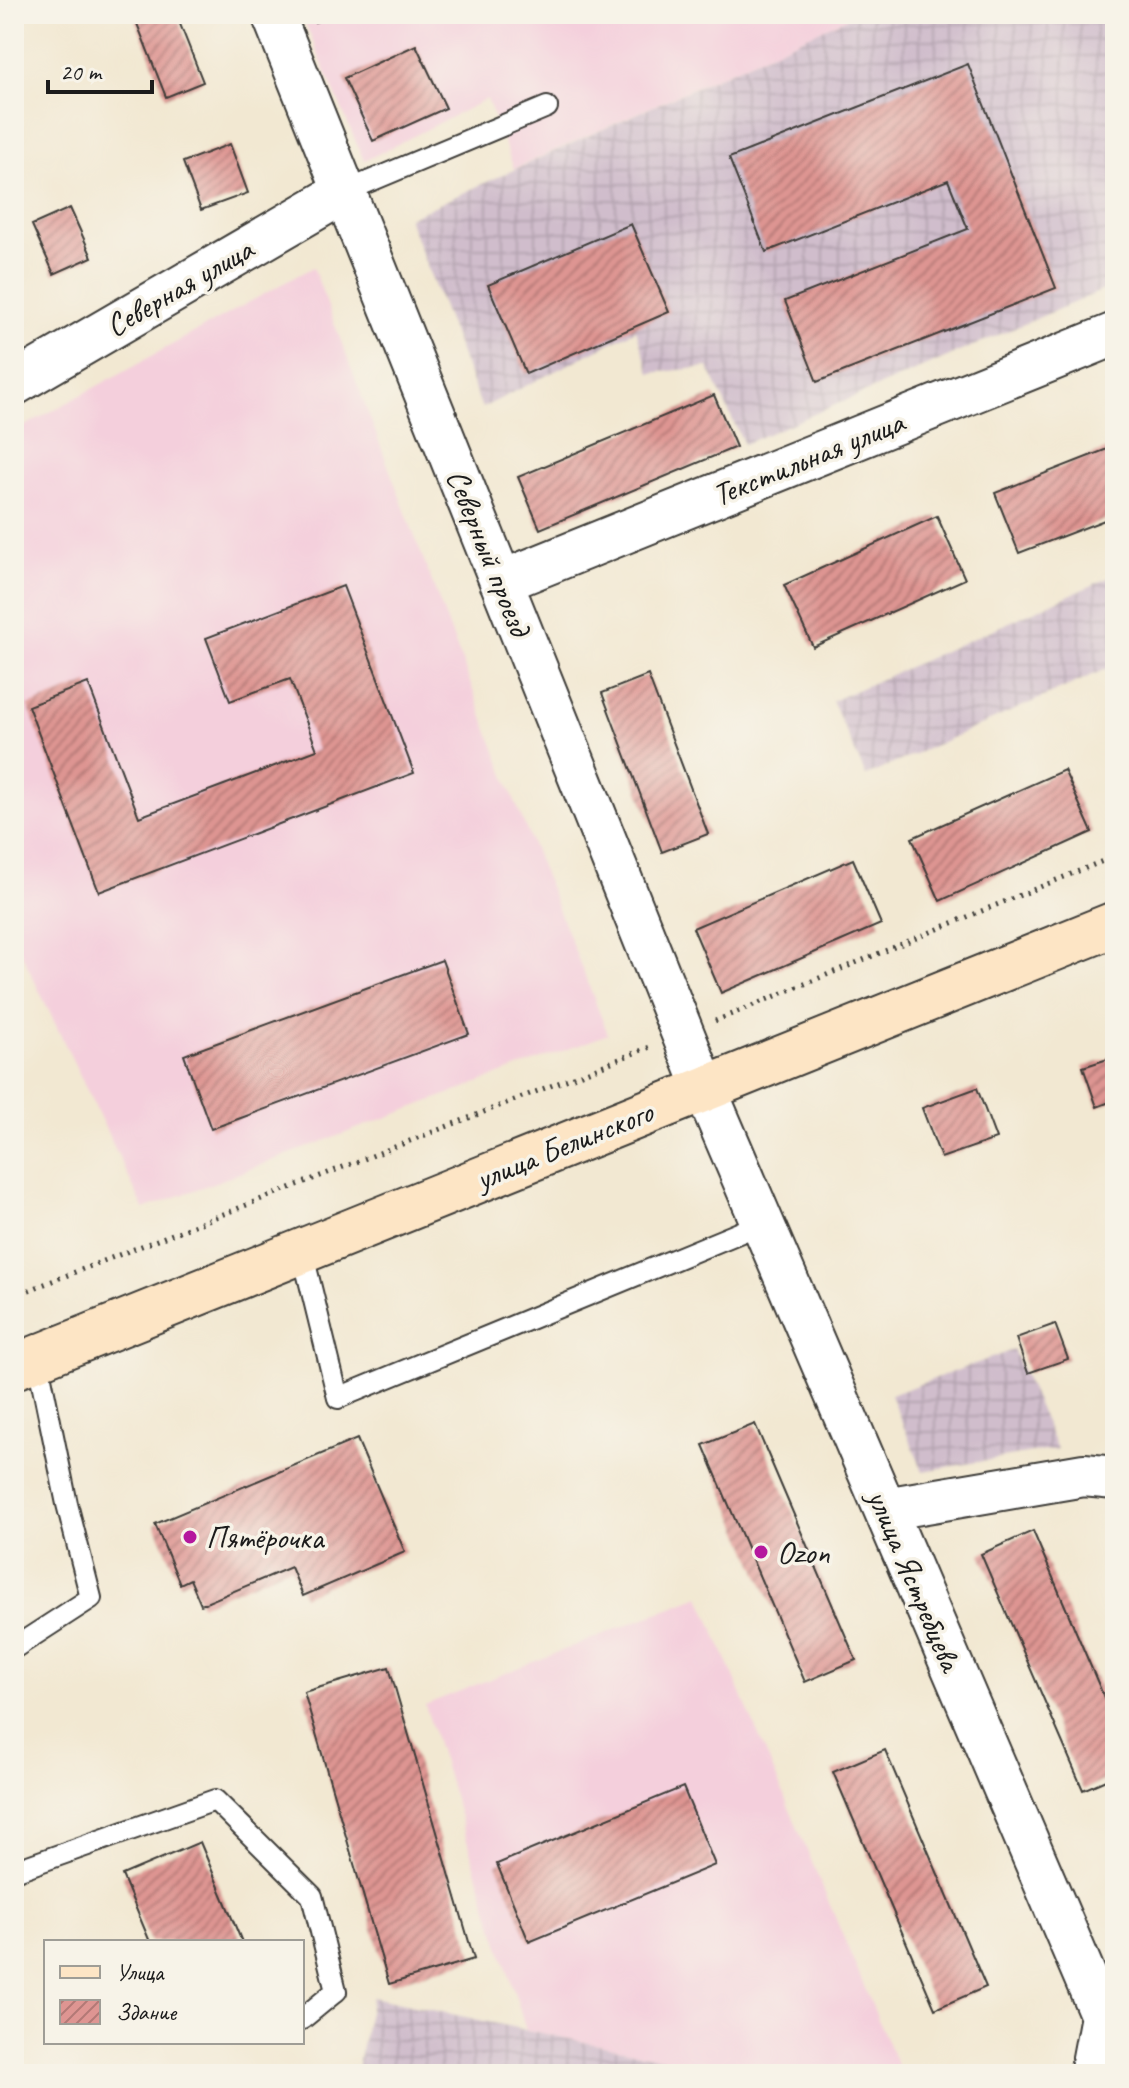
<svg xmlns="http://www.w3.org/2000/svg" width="1129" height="2088" viewBox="0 0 1129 2088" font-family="Caveat,sans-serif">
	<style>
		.built { fill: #f4cfdc }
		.industrial { fill: url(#industrial-grid) }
		.building { fill: url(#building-hatch) }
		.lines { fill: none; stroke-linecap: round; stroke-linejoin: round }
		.lane-casing { stroke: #3c3b37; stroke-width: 24 }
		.street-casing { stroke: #3c3b37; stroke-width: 46 }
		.secondary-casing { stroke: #3c3b37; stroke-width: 48 }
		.path { stroke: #3c3b37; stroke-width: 5; stroke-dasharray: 2 6; stroke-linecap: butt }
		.lane { stroke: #fff; stroke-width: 20 }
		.street { stroke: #fff; stroke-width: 42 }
		.secondary { stroke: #fde5c5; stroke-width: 44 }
		.poi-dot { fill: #b5179e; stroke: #f7f3e8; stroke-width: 3 }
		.labels { text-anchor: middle; stroke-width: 7; stroke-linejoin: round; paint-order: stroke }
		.street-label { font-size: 32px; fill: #1c1c1c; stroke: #f7f3e8 }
		.poi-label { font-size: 32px; fill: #1c1c1c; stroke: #f7f3e8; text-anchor: start }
	</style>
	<defs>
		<pattern id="industrial-grid" width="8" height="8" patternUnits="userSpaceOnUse" patternTransform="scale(2)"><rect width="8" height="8" fill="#d0bdcc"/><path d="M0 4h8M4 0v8" fill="none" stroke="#b2a2af"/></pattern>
		<pattern id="building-hatch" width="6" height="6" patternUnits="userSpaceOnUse" patternTransform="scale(2)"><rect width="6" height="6" fill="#de9592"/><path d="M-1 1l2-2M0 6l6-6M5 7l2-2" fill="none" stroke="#b37976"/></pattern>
	</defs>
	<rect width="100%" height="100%" fill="#f7f3e8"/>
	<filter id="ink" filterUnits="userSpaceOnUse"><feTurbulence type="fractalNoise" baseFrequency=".0125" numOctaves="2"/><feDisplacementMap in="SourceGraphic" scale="16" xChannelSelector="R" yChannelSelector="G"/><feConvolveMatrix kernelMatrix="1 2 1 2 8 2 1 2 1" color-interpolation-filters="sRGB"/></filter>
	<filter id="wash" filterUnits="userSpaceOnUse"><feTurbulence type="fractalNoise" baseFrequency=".006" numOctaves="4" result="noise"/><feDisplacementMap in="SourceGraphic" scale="32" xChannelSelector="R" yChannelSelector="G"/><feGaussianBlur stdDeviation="1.8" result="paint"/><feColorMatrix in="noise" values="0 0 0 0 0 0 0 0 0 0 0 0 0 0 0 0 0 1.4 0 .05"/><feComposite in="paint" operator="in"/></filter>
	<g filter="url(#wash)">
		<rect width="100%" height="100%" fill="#f2e8d2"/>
		<path class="built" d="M301 14H856L514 169 487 99 364 161Z
			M313 267 511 791 608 1034 144 1209 14 938V432Z
			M700 1596 901 2074H738L526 2030 425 1705Z"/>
		<path class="industrial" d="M856 14H1115V285L744 444 708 367 650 373 636 330 482 408 408 218Z
			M1115 575V665L866 776 832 701Z
			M1013 1350 1057 1449 923 1471 890 1395Z
			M372 1997 526 2030 738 2074H356Z"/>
		<g id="blocks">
			<path class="building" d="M154 14H176L203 82 166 97 136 21Z
				M312 14H337L315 22Z
				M416 45 446 108 373 141 344 78Z
				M968 64 1056 288 817 382 785 301 968 229 948 180 766 252 729 158Z
				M230 144 248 193 201 210 183 162Z
				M70 208 92 257 54 274 32 225Z
				M631 224 669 312 526 374 488 285Z
				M714 395 736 447 540 529 518 477Z
				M1115 446V516L1019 553 995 493Z
				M937 516 965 579 813 647 784 585Z
				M343 586 414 773 99 892 28 706 88 683 139 817 317 750 290 679 230 701 206 638Z
				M648 675 708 834 662 852 602 693Z
				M1064 770 1092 832 940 901 912 838Z
				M853 859 881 924 721 993 693 928Z
				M442 960 469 1034 211 1129 184 1055Z
				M1111 1058 1115 1069V1100L1097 1107 1083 1067Z
				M977 1088 996 1139 941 1158 922 1108Z
				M1055 1324 1068 1359 1028 1373 1016 1338Z
				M755 1424 856 1660 805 1682 703 1445Z
				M357 1439 405 1552 303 1596 291 1567 201 1605 190 1579 180 1584 155 1524Z
				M1033 1531 1115 1723V1776L1083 1790 981 1554Z
				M389 1667 474 1959 389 1984 304 1692Z
				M885 1750 986 1987 935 2009 833 1772Z
				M683 1787 715 1865 529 1942 497 1864Z
				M200 1842 242 1942H150L122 1875Z"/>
		</g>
	</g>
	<g filter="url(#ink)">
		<use href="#blocks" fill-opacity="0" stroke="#3c3b37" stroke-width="2"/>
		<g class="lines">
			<defs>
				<path id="lane" d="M344 192 547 107
					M302 1251 338 1398 763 1223
					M14 1648 91 1598 67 1504 37 1358
					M14 1871 215 1800 312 1896 336 1991 302 2019"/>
				<path id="street" d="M273 14 705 1089 1102 2016 1091 2074
					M14 384 344 192
					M501 582 1115 334
					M885 1509 1084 1475 1115 1478"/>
				<path id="secondary" d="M14 1367 1115 924"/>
			</defs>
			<use href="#lane" class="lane-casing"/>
			<use href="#street" class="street-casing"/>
			<use href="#secondary" class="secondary-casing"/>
			<path class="path" d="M715 1021 1115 856
				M14 1296 650 1047"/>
			<use href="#lane" class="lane"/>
			<use href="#street" class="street"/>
			<use href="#secondary" class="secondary"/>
		</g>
	</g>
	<g class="poi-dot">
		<circle cx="190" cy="1537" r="8"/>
		<circle cx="761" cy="1552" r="8"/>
	</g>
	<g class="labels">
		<g class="street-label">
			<text transform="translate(179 287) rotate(-30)" y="11">Северная улица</text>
			<text transform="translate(808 458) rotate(-22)" y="11">Текстильная улица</text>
			<text transform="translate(489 552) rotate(68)" y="11">Северный проезд</text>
			<text transform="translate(564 1145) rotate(-22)" y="11">улица Белинского</text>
			<text transform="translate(915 1580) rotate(67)" y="11">улица Ястребцева</text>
		</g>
		<g class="poi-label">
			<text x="206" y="1548">Пятёрочка</text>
			<text x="777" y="1563">Ozon</text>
		</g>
	</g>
	<rect width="1129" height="2088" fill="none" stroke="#f7f3e8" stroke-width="48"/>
	<rect x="44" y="1940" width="260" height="104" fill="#f7f3e8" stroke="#9f9d96" stroke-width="2"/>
	<rect x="60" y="1966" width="40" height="12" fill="#fde5c5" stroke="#9f9d96" stroke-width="2"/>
	<text x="116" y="1980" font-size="24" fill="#1c1c1c">Улица</text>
	<rect x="60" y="2000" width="40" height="24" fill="url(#building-hatch)" stroke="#9f9d96" stroke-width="2"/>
	<text x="116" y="2020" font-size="24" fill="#1c1c1c">Здание</text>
	<path d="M48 80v12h104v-12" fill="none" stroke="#1c1c1c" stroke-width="4"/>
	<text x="60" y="80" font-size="24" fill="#1c1c1c" stroke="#f7f3e8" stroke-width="6" paint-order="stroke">20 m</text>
</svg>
